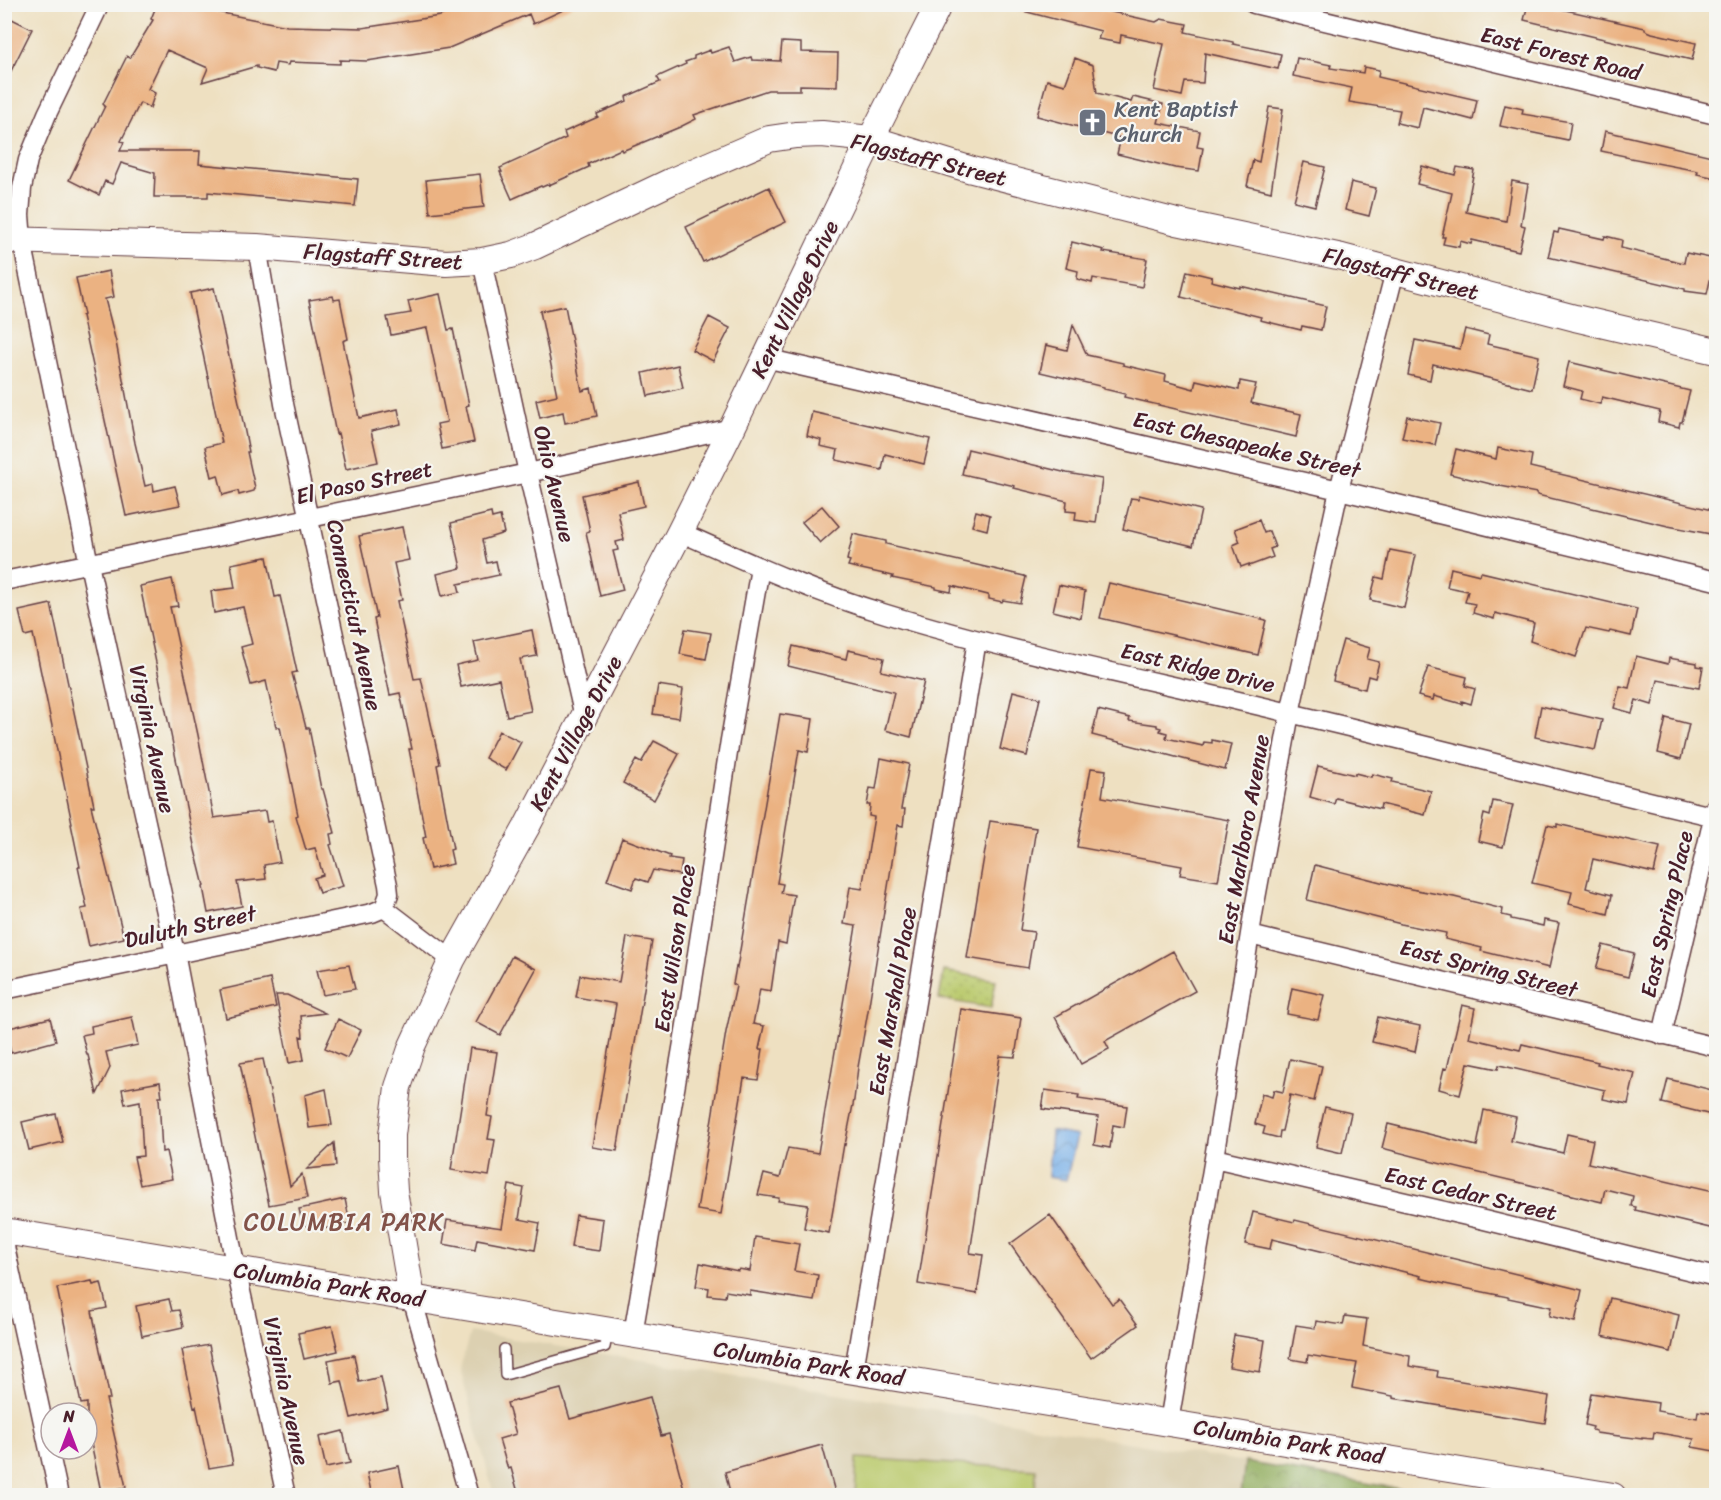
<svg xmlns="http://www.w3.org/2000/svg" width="1721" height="1500" viewBox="0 0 1721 1500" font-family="Sriracha,sans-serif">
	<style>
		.built { fill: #dcd0b1 }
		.green { fill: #b9c96b; stroke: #82744b; stroke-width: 1.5 }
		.forest { fill: url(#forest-crowns); stroke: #6e6645; stroke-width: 1.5 }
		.park { fill: url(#park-dots); stroke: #82744b; stroke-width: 1.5 }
		.water { fill: url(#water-waves); stroke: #62688a; stroke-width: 1.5 }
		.building { fill: #ebb282 }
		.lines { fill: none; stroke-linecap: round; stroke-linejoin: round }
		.lane-casing { stroke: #633c42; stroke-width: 12 }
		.street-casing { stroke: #633c42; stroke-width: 21 }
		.secondary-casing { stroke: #633c42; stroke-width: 28 }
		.lane { stroke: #fff; stroke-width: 9 }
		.street { stroke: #fff; stroke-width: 18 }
		.secondary { stroke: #fff; stroke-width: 26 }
		.labels { text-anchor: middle; stroke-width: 4.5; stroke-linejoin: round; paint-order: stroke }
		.street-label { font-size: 22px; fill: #4a1f2b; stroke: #f6f6f2 }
		.worship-label { font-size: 22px; fill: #5b616d; stroke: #f6f6f2; text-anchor: start }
		.neighbourhood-label { font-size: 24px; letter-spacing: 1.5px; fill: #825249; stroke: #f6f6f2 }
	</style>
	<defs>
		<pattern id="forest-crowns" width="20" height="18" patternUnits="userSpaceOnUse" patternTransform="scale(1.5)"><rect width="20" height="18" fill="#92ad5f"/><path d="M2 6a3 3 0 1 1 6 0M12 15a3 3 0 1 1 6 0" fill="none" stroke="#798c4f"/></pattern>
		<pattern id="park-dots" width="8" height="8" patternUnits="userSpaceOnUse" patternTransform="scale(1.5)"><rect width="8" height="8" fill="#b9c96b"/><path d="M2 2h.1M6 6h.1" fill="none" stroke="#a1ac5d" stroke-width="1.8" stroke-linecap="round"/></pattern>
		<pattern id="water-waves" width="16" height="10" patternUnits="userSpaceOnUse" patternTransform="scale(1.5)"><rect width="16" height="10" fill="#79b0e8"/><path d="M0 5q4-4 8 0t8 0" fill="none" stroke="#658fbc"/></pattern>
	</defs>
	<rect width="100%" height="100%" fill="#f6f6f2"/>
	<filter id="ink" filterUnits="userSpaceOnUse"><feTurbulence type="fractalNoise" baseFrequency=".0167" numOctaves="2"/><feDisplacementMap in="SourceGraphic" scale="12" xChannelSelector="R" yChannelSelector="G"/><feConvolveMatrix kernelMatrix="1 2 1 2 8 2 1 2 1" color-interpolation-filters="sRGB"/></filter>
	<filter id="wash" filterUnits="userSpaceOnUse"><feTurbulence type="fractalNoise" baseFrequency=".008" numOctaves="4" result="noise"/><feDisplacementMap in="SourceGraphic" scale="24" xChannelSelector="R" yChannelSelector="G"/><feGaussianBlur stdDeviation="1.35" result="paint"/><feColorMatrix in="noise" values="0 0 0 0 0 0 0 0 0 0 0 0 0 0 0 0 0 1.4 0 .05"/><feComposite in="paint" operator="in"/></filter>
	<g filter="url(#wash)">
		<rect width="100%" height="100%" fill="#eee0c1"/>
		<path class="built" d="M470 1332 642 1360 1245 1462 1241 1495H494L460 1369Z"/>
		<path class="green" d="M857 1458 1036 1469 1035 1495H855Z"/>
		<path class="forest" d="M1245 1462 1435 1495H1241Z"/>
		<path class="park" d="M944 971 996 980 991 1008 939 999Z"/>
		<path class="water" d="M1051 1131 1077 1136 1066 1180 1048 1177Z"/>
		<g id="blocks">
			<path class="building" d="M157 4H215L212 11 287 26 362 28 440 16 467 4H576L533 24 529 14 449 48 367 61 340 60V64L289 62 288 65 276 63 274 72 257 68V66L202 82 208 68 167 50 148 89 155 93 150 108 140 103 121 141 124 142 120 151H200L199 164 358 179 355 206 208 192V197H154L155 173 121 163 112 184 105 181 99 195 69 180 105 106 103 104 127 56 130 58 153 20 151 19Z
				M1019 4H1076L1156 22 1161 19 1187 24 1185 32 1233 42V44L1281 54 1278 69 1205 53 1203 83 1185 82 1182 96 1154 90 1164 44 1121 35 1120 43 1098 39 1101 31 1019 10Z
				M1528 4H1539L1645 28V30L1652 33 1696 43 1692 60 1524 20Z
				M4 15 32 29 4 85Z
				M782 42 801 43V52L838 53 837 86 800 85V90H768L747 97 694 115 696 119 680 127 622 151 621 149 588 164 589 167 549 185V184L542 187 541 186 512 199 500 172H502L500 168 566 138 564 132 598 117 597 114 627 101 626 97 660 82 657 77 686 64 685 62 694 59V56L710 50 711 53 729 47 735 62 751 57 752 60 780 61Z
				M1075 58 1093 65 1097 93 1131 102 1133 97 1163 104 1158 123 1200 131 1197 147 1203 148 1199 171 1175 168 1117 154 1121 138 1037 116 1047 80 1065 85Z
				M1297 58 1331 65 1330 68 1363 73 1364 67 1379 70 1378 77 1477 100 1473 120 1423 107 1418 128 1397 123 1400 110 1349 102 1352 88 1293 76Z
				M1505 105 1523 109 1522 114 1571 122 1568 140 1500 126Z
				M1269 107 1283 109 1271 192 1247 186 1253 160 1259 162Z
				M1605 131 1716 157V178L1697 174 1698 171 1625 157V156L1601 151Z
				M1304 162 1325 167 1315 206 1294 201Z
				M1422 166 1455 175 1457 167 1474 170 1466 212 1506 221 1512 181 1528 184 1521 225 1525 226 1519 251 1472 240 1471 244 1460 241 1459 247 1443 244 1445 237H1442L1452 193 1417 184Z
				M480 174 484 207 430 213 426 180Z
				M1351 182 1376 188 1369 216 1345 210Z
				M769 187 786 222 703 262 686 227Z
				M1559 229 1604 239 1605 236 1622 240 1621 248 1684 263 1686 253 1715 259 1707 294 1685 291V289L1548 257 1554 232 1558 233Z
				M1072 242 1104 250 1103 252 1147 259 1142 287 1093 278 1092 283 1077 279 1078 271 1066 268Z
				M109 271 114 297 105 299 116 342 135 443 145 486 153 484 154 491 175 486 180 505 126 516 82 316 84 315 76 278Z
				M1187 271 1212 277 1211 281 1240 288V286L1326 306 1321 330 1302 326 1301 330 1260 320 1261 317 1181 297Z
				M214 288 240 407 249 452H247L255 488 254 491 239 495 238 491 223 495 218 475 212 477 205 447 222 443 190 293Z
				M440 294 448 330 453 329 469 405 466 406 474 442 442 449 437 424 447 422 427 328 391 335 387 317 411 313 408 301Z
				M333 296 334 300 340 299 348 339 343 341 359 418 398 409 401 424 371 431 378 462 346 469 338 433 336 434 309 300Z
				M565 306 582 391 591 388 597 416 565 423 563 412 540 418 536 400 557 395 540 311Z
				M709 317 730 328 713 361 692 350Z
				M1073 325 1087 355 1123 363V365L1166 375 1165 381 1194 389 1196 380 1239 390 1240 381 1256 384 1251 403 1301 414 1296 437 1124 397 1125 394 1104 389V387L1040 372 1046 345 1067 350Z
				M1465 329 1489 335 1487 344 1539 356 1532 389 1433 364 1430 380 1408 375 1415 340 1460 349Z
				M1569 362 1690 391 1682 422H1680L1679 427 1658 422 1660 411 1602 397 1600 404 1580 399 1582 391 1563 386Z
				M678 365 683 388 648 396 643 373Z
				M812 412 930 439 924 464 885 454 882 470 836 460 838 450 820 446 821 440 807 436Z
				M1407 416 1440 423 1435 445 1402 438Z
				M1498 448 1532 455 1530 467 1716 511V535L1668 526 1537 495V493L1495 485 1450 474 1456 449 1496 459Z
				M968 449 1067 473 1102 479 1096 523 1075 520 1076 512 1066 511 1067 501 1014 488 1015 486 962 474Z
				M639 482 644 506 618 512 624 540 616 542 618 550 613 551 623 590 600 596 586 532 590 531 582 495Z
				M1139 495 1201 510 1193 546 1123 529 1131 498 1138 499Z
				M822 506 839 526 820 543 802 522Z
				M976 511 990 515 987 530 972 526Z
				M491 513 492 518 500 516 504 533 482 540 487 563 496 561 499 575 458 584 460 592 442 596 437 574 461 568 451 523Z
				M1259 520 1264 533 1269 531 1275 547 1270 549 1273 557 1249 566V564L1241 567 1233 545 1240 542 1235 529Z
				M402 527 409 560 394 563 402 600 397 601 414 679 421 678 440 764 437 765 453 849 450 850 453 864 430 869 423 838 426 837 409 749H412L400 693 390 695 374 619 377 618 359 536Z
				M853 534 886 541V544L1024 576 1026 577 1020 603 1003 600 1002 602 989 599V596L988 595 952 586 951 592 936 589V587L892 578 893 576 848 566 850 561 847 560Z
				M1390 550 1416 555 1404 608 1370 600 1376 577 1384 579Z
				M267 557 275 597 280 596 297 672 292 673 306 728H309L321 789H323L335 833 330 834 332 844 330 845 343 886 319 893 314 878 323 875 315 848 306 850 296 816 298 815 280 727H276L266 681 251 685 241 647 252 644 243 607 214 613 211 591 235 588 231 564Z
				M1451 568 1480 575 1481 572 1637 609 1631 636 1610 631 1609 633 1586 628 1576 657 1530 641 1534 623 1495 613 1494 619 1473 613 1475 604 1465 602 1468 591 1447 587Z
				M172 579 178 606 170 607 198 735 214 818 265 811 267 822 272 821 280 862 264 865 266 879 237 882 242 906 208 913 203 887 204 886 195 850 140 586Z
				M1109 583 1266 620 1258 655 1100 618Z
				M1059 585 1085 591 1081 618 1053 611Z
				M51 604 94 806H91L124 938 89 946 81 909 87 908 78 867H80L71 824 72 823 33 634 25 636 19 611Z
				M685 629 711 633 706 659 680 654Z
				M532 630 537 656 520 659 531 711 507 716 499 679 461 687 456 665 478 660 474 642Z
				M1343 640 1370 648 1367 659 1379 662 1375 678 1368 676 1365 689 1333 681 1334 676H1333Z
				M793 646 846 659 848 650 884 658 881 671 924 681 911 737 885 730 894 692 788 666Z
				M1636 656 1668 664 1669 658 1697 663V666L1703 667 1699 688 1658 680 1652 705 1636 700 1632 713 1614 708 1620 686 1629 688Z
				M1428 667 1467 677 1465 686 1475 689 1471 704 1462 701V704L1434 696 1433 700 1418 696Z
				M658 685 683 689 679 718 653 714Z
				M1013 691 1040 698 1027 756 1000 749Z
				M1541 706 1602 720 1595 750 1535 737Z
				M1098 710 1130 718 1129 721 1157 725V727L1161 728 1160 731 1167 733 1166 738 1203 746 1204 742 1212 743V740L1231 744 1225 770 1092 735Z
				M780 714 813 719 808 752 799 750 777 883 783 884 781 893 794 895 786 944 778 942 771 991 760 989 753 1024 764 1026 759 1049H763L758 1080 744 1078 721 1214 697 1210 726 1032 736 986 733 984 736 967 737 968Z
				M1666 718 1689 724 1681 759 1658 753Z
				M499 731 521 742 506 770 485 758Z
				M654 741 679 754 654 800 623 783 636 760 641 763Z
				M881 758 909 764 901 809H905L903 826 898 825 868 1011 858 1067 854 1100 845 1145 844 1144 829 1233 804 1228 808 1205 778 1201 779 1198 758 1195 764 1174 780 1178 788 1148 818 1153 856 926 844 924 850 887 862 889 874 817 869 816 870 805H867L870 788 876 789Z
				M1318 766 1355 775V773L1371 777 1372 774 1393 779 1392 782 1431 791 1425 815 1381 804 1380 809 1336 798 1334 804 1310 797Z
				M1091 768 1106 770 1102 797 1229 820 1218 881 1180 875 1182 866 1077 847Z
				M1493 801 1513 805 1503 847 1478 841 1484 814 1490 816Z
				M990 821 1036 828 1020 930 1034 932 1028 968 967 958Z
				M1557 824 1660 847 1654 873 1593 859 1586 888 1612 895 1608 914 1569 904 1572 892 1532 883 1547 825 1557 827Z
				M622 838 670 856 669 858 682 860 680 875 653 870 648 882 636 878 632 889 607 880Z
				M1315 865 1400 887 1454 897 1503 909 1502 915 1511 917V919L1543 926 1544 920 1559 923 1549 968 1481 951 1482 948 1445 939 1446 933 1401 924 1307 900Z
				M627 937 652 941 617 1151 592 1147 616 1004 576 997 580 975 619 982Z
				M1603 945 1634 953 1628 977 1596 969Z
				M1173 951 1195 991 1105 1041 1109 1049 1081 1064 1055 1017Z
				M512 956 536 969 500 1035 476 1022Z
				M349 965 355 989 323 995 317 970Z
				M270 979 276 1007 226 1018 220 990Z
				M1292 988 1324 995 1318 1020 1287 1014Z
				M276 995H287L325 1013 301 1016 303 1037 300 1036 304 1060 289 1063Z
				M1462 1005 1475 1008 1469 1038 1520 1050 1522 1044 1598 1062 1597 1064 1635 1073 1628 1104 1603 1099 1605 1090 1499 1065 1498 1069 1468 1063 1460 1095 1439 1089 1444 1068 1447 1069Z
				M961 1009 1021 1018 1015 1057 1000 1056 970 1253 983 1255 977 1294 918 1284Z
				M132 1017 138 1045 106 1052 110 1068 97 1094 88 1055H87L82 1035 92 1033 91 1026Z
				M1378 1017 1420 1026 1415 1052 1372 1042Z
				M50 1018 56 1041 11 1053 5 1029Z
				M338 1019 361 1030 347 1058 325 1048Z
				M470 1048 497 1052 487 1116 492 1117 488 1139 495 1140 489 1176 451 1170Z
				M263 1059 290 1186 302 1174 307 1198 269 1205 240 1063Z
				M1290 1059 1322 1066 1314 1101 1290 1095 1282 1131H1280L1279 1138 1263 1134 1265 1127 1255 1124 1262 1094 1272 1097 1274 1090 1283 1092Z
				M1668 1079 1716 1091V1116L1662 1103Z
				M160 1082 162 1097H159L162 1152 166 1151 172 1179 140 1185 134 1157 143 1156 140 1101 125 1104 122 1089Z
				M326 1089 332 1125 309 1128 305 1095Z
				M1045 1090 1079 1095 1078 1099 1127 1106 1124 1127 1113 1125 1110 1148 1094 1145 1098 1117 1042 1109Z
				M1325 1107 1351 1113 1342 1153 1316 1147Z
				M1484 1110 1516 1117 1511 1141 1563 1153 1567 1134 1593 1140 1588 1163 1691 1187 1692 1186 1714 1191 1711 1202 1716 1204V1219L1714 1229 1635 1210 1636 1207 1631 1206 1633 1196 1605 1189 1602 1202 1429 1161V1160L1382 1148 1388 1124 1477 1146Z
				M56 1114 63 1142 29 1150 22 1122Z
				M334 1143 336 1166 307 1169Z
				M509 1185 524 1188 519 1219 540 1223 535 1250 477 1239 475 1250 443 1244 447 1220 502 1228Z
				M345 1199 350 1223 318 1230 317 1224 303 1226 299 1209Z
				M1253 1212 1294 1222 1295 1220 1582 1290 1575 1322 1549 1316 1551 1307 1508 1298V1297L1445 1284 1420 1278 1421 1276 1272 1239 1270 1249 1245 1244Z
				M576 1215 603 1219 599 1251 571 1247Z
				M1050 1215 1112 1304 1119 1299 1138 1325 1091 1358 1010 1244Z
				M755 1237 799 1244 794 1271 818 1275 814 1301 750 1291V1295L726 1291 725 1297 708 1295 709 1288 696 1286 700 1263 738 1271 739 1269 750 1271Z
				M92 1281 93 1285 101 1283 107 1308 92 1311 110 1399H106L126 1487 101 1492 87 1424V1403L81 1404 57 1288Z
				M1610 1298 1679 1315 1671 1352 1602 1336Z
				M169 1299 172 1311 179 1310 183 1327 142 1336 136 1306Z
				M1345 1316 1367 1319 1363 1346 1410 1356 1409 1366 1438 1371 1437 1377 1549 1396 1545 1423 1393 1398V1396L1352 1388 1357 1363 1308 1355 1307 1362 1290 1359 1296 1325 1315 1328 1316 1321 1343 1325Z
				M332 1326 338 1351 304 1359 298 1333Z
				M1234 1335 1265 1340 1260 1372 1229 1367Z
				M209 1345 233 1464 209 1468 196 1406 194 1407 182 1350Z
				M354 1355 359 1382 381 1377 388 1409 351 1418 342 1381 332 1383 328 1360Z
				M561 1389 570 1419 650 1397 661 1436 669 1434 686 1496H519L511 1468 508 1469 499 1439 516 1434 507 1403Z
				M1591 1393 1658 1403 1657 1411 1697 1418 1698 1411 1716 1414V1450L1714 1451 1692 1447 1694 1439 1654 1432 1653 1439 1642 1438V1439L1596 1433V1431L1592 1430 1593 1427 1585 1425Z
				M343 1431 350 1463 326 1468 319 1437Z
				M822 1445 836 1496H731L725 1472Z
				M399 1466 404 1490 401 1491 402 1496H372L367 1473Z"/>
		</g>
	</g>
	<g filter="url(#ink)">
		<use href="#blocks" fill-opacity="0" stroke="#633c42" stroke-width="1.5"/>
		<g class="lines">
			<defs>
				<path id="lane" d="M504 1349 505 1375 605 1347 608 1332"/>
				<path id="street" d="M100 4 47 114 28 160 22 188 20 215 22 241 89 564 175 953 236 1269 286 1496
					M1254 4 1716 115
					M257 247 284 404 388 885 389 894 384 908
					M482 261 528 473 584 717
					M765 358 1339 490 1716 581
					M680 532C747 562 815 593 886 614 1017 654 1152 680 1285 712 1429 745 1572 784 1716 817
					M4 581 528 473 732 428
					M384 908 452 960
					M1250 935 1716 1047
					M4 990 372 913 384 908
					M1662 1035 1716 806
					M1214 1158 1484 1220 1716 1277
					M4 1242 59 1496
					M412 1298 469 1496
					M633 1334 686 1025 730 740 760 568
					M854 1370 977 640
					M1169 1422 1214 1158 1254 909 1290 713 1339 490 1395 271"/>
				<path id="secondary" d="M4 240 257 247 446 263 482 261 511 255 535 246 672 181 769 139 796 135 822 134 871 139 972 170 1177 222 1342 257 1575 318 1716 351
					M4 1231 1613 1496
					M412 1298 394 1191 392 1157V1135L398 1087 412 1046 452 960 526 828 680 532 732 428 871 139 939 4"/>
			</defs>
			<use href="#lane" class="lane-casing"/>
			<use href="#street" class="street-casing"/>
			<use href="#secondary" class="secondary-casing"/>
			<use href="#lane" class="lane"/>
			<use href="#street" class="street"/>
			<use href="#secondary" class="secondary"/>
		</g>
	</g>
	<defs>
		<symbol id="church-square" viewBox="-11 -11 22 22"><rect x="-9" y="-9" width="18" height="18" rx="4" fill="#6b7280" stroke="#f6f6f2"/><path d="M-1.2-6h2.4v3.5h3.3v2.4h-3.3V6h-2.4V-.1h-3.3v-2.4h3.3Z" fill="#fff"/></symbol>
	</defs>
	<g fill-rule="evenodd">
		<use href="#church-square" x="1076" y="106" width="33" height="33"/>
	</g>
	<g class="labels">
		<g class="street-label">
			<text transform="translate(1561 53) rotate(14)" y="8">East Forest Road</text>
			<text transform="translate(929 159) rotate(14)" y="8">Flagstaff Street</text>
			<text transform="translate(383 256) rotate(4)" y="8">Flagstaff Street</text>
			<text transform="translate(1401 273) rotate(14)" y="8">Flagstaff Street</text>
			<text transform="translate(794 299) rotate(-64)" y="8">Kent Village Drive</text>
			<text transform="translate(1247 444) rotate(13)" y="8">East Chesapeake Street</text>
			<text transform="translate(364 482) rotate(-12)" y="8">El Paso Street</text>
			<text transform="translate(555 484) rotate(77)" y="8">Ohio Avenue</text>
			<text transform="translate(355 615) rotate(78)" y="8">Connecticut Avenue</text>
			<text transform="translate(1198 667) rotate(13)" y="8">East Ridge Drive</text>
			<text transform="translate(575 733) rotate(-62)" y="8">Kent Village Drive</text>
			<text transform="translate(153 739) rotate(78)" y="8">Virginia Avenue</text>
			<text transform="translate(1243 839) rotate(-80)" y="8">East Marlboro Avenue</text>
			<text transform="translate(1666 914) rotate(-77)" y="8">East Spring Place</text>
			<text transform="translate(190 926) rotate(-12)" y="8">Duluth Street</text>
			<text transform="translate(674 948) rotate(-81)" y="8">East Wilson Place</text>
			<text transform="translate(1489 968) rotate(14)" y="8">East Spring Street</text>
			<text transform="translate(892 1001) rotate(-80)" y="8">East Marshall Place</text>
			<text transform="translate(1471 1193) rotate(13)" y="8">East Cedar Street</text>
			<text transform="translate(329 1284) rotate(9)" y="8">Columbia Park Road</text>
			<text transform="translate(809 1363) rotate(9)" y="8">Columbia Park Road</text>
			<text transform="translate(287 1391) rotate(78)" y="8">Virginia Avenue</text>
			<text transform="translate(1289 1441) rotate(9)" y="8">Columbia Park Road</text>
		</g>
		<g class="worship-label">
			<text x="1114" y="117">Kent Baptist<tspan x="1114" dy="25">Church</tspan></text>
		</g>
		<g class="neighbourhood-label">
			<text x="344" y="1230">COLUMBIA PARK</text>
		</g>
	</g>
	<rect width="1721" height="1500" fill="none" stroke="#f6f6f2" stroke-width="24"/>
	<g transform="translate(69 1431)"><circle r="28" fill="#f6f6f2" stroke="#b1a0a2" stroke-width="1.5"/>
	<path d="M0-4.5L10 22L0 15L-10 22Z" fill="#b5179e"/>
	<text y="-9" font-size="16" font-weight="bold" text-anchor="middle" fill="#4a1f2b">N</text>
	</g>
</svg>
